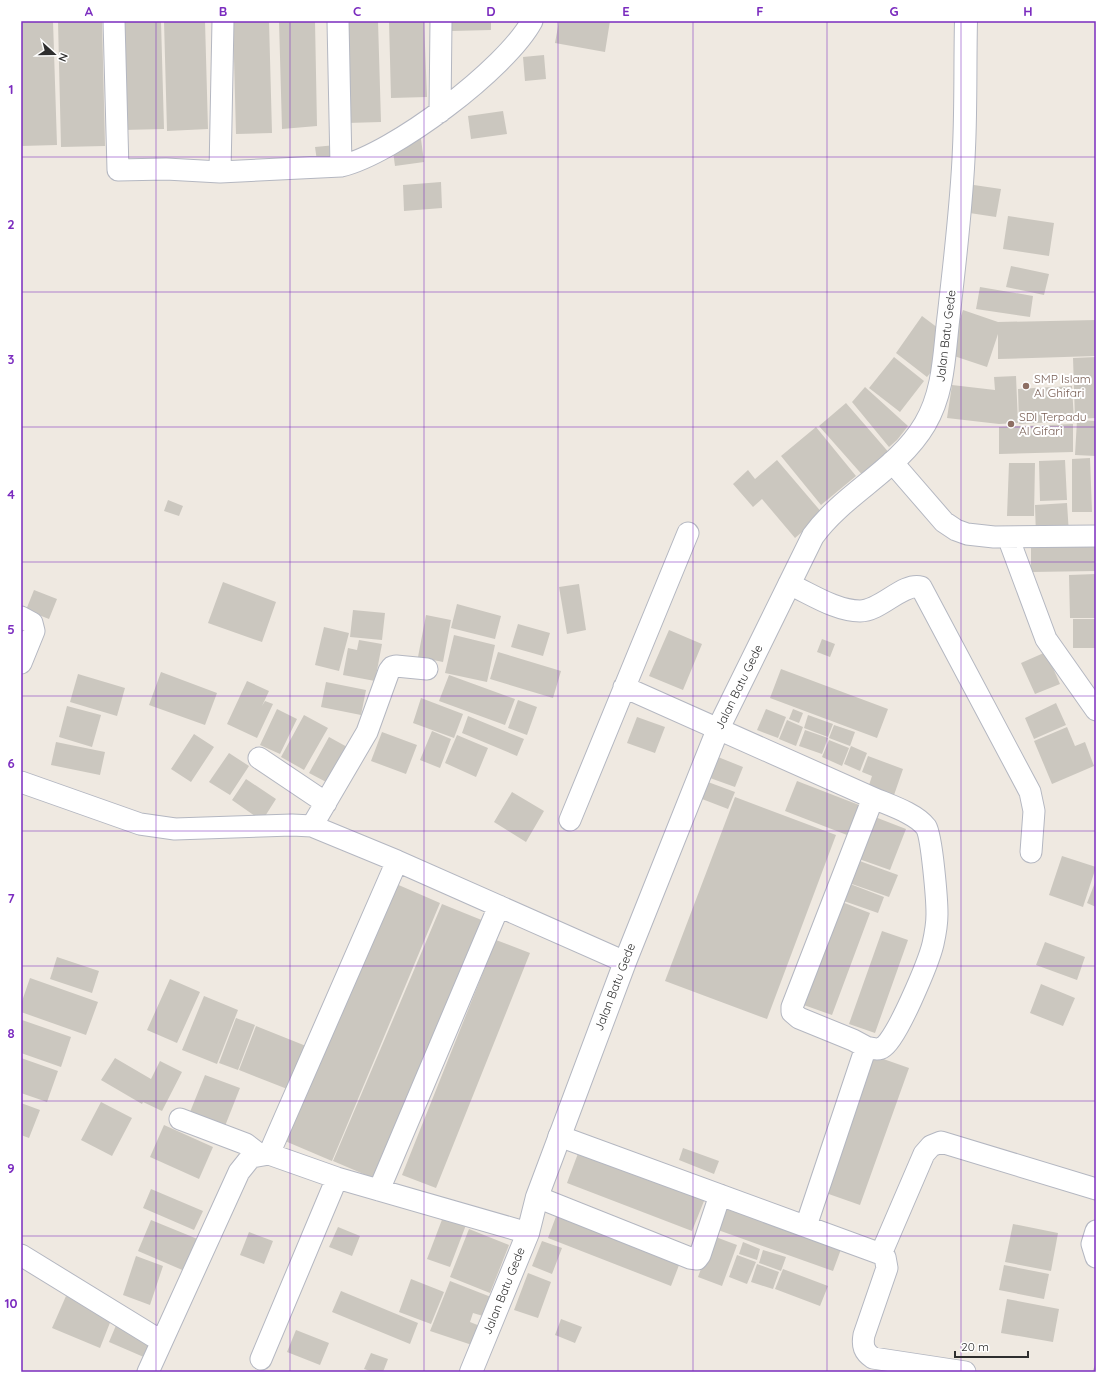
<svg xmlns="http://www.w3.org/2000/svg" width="1117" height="1393" viewBox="0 0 1117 1393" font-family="Quicksand,sans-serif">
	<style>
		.building { fill: #cbc7bf }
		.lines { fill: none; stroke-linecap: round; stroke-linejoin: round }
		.street-casing { stroke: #b4b7c1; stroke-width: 23 }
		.secondary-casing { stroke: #b4b7c1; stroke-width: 24 }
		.street { stroke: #fff; stroke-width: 21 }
		.secondary { stroke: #fff; stroke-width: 22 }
		.grid { fill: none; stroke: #7b2cbf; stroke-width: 1; stroke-opacity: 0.55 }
		.education-dot { fill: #8d6e63; stroke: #fff; stroke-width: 1.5 }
		.labels { text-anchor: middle; stroke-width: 4; stroke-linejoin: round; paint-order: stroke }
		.street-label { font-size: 12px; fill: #2e2e2e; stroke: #fff }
		.education-label { font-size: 12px; fill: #785e54; stroke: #fff; text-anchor: start }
		.neatline { fill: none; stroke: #7b2cbf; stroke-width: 1.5 }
		.grid-label { font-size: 13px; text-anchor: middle; font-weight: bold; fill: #7b2cbf }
	</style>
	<rect width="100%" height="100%" fill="#efe9e1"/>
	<path class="building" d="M21 21H53L57 145 21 146Z
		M58 21H102L105 146 61 147Z
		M121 21H161L164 129 123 130Z
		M164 21H205L208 129 167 131Z
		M233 21H269L272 133 236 134Z
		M279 21H315L317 126 282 129Z
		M344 21H378L381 122 347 123Z
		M389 21H424L427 97 391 98Z
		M452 21H491V30L452 31Z
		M559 21H610L605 52 555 43Z
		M544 55 546 79 525 81 523 57Z
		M503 111 507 134 471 139 468 116Z
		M421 139 424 162 395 166 392 144Z
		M336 145 337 159 317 161 315 147Z
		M441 182 442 208 404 211 403 185Z
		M967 184 1001 189 996 217 963 212Z
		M1008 216 1054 223 1049 256 1003 249Z
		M1011 266 1049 274 1044 295 1006 287Z
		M980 287 1033 296 1030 317 976 309Z
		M963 310 998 322 1096 320V356L998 359V334L987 367 948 354Z
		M922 316 938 328 935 367 927 377 896 353Z
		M894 357 924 381 900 412 869 388Z
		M1096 357V418L1075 419 1073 358Z
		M1016 376 1018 423 999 424 947 418 952 385 995 390 994 377Z
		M1072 386 1074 421 1019 424 1018 389Z
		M865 387 908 426 897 440 889 447 852 402Z
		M846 403 891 455 865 478 819 426Z
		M1077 420 1096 421V456L1075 455Z
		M1073 424V452L999 454V427Z
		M816 427 856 476 821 505 781 456Z
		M1090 458 1092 512H1072V459Z
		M777 460 823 514 795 538 762 499 753 507 733 484 748 470 755 479Z
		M1065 460 1067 500 1040 501 1039 461Z
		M1009 463H1035L1034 516H1007Z
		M168 500 183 506 179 516 164 511Z
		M1067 503 1069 534 1036 536 1035 505Z
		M1096 544V571L1031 572V545Z
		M1096 574V618H1070L1069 575Z
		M223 582 276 602 262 642 208 623Z
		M579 584 586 630 567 634 559 587Z
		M34 590 57 599 49 619 26 610Z
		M457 604 501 616 495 639 451 628Z
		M353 610 385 613 382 640 350 637Z
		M426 615 451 620 443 662 418 657Z
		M1073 619H1096V648H1073Z
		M518 624 550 633 543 656 511 647Z
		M324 627 349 633 339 671 315 665Z
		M669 630 702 644 683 690 649 676Z
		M454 635 495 645 487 682 445 673Z
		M822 639 835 644 830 657 817 652Z
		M359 640 382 644 375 681 343 675 348 648 357 650Z
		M498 652 561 671 553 698 490 679Z
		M1046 652 1060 684 1035 694 1021 663Z
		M781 669 888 709 877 738 770 698Z
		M161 672 217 693 205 725 149 705Z
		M78 674 125 688 117 716 70 702Z
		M449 675 515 699 505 725 439 701Z
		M247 681 269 691 262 706 265 701 273 704 257 738 227 724Z
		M326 682 366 690 361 715 321 707Z
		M421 698 463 714 454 738 413 723Z
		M518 700 537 707 527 735 508 728Z
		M1056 703 1066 725 1034 739 1025 718Z
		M67 706 101 715 92 747 59 737Z
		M277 709 297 719 280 754 260 745Z
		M766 709 786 717 778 738 757 730Z
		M793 709 803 713 799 723 789 719Z
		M304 715 328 728 304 770 281 757Z
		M808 715 833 724 828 737 804 728Z
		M468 716 524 739 517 756 462 733Z
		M637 717 665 727 655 753 627 743Z
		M787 720 803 727 796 746 779 739Z
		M834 725 855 732 850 746 829 738Z
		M1067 727 1075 746 1085 742 1094 766 1052 784 1034 741Z
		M805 730 828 738 822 754 799 746Z
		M432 731 451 739 440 768 420 760Z
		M382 732 417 745 406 774 371 761Z
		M194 734 214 747 191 782 171 769Z
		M457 735 488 748 476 777 445 763Z
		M329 737 349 748 330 784 309 773Z
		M829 740 849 748 842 766 822 757Z
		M56 742 105 752 100 775 51 765Z
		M851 746 867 753 860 771 844 764Z
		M229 753 249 766 230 795 209 782Z
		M868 756 903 769 893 798 868 788 872 776 862 772Z
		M718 757 743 767 735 787 710 778Z
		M246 779 276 799 262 821 232 800Z
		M797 781 859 805 847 835 785 811Z
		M708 782 735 792 728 809 702 799Z
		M512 792 544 811 526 842 494 822Z
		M735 797 836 835 767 1019 665 981Z
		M875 817 906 829 890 870 859 859Z
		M1062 856 1096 867 1083 907 1049 895Z
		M857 860 898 875 889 897 849 883Z
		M1096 880V907L1087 903Z
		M845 882 884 897 878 913 838 899Z
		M394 883 440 903 332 1161 285 1141Z
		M837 900 870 913 832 1015 798 1003Z
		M442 904 489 923 380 1181 333 1161Z
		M882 931 908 940 875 1033 849 1024Z
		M496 940 530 953 436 1188 402 1175Z
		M1045 942 1085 957 1077 980 1036 965Z
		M57 957 99 971 92 993 50 979Z
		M30 978 98 1002 86 1035 21 1012V1004Z
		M170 979 200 992 177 1043 147 1030Z
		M1041 984 1075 998 1063 1026 1030 1013Z
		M204 996 238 1010 217 1064 182 1050Z
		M236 1018 255 1025 238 1070 219 1063Z
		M22 1020 71 1037 61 1067 21 1053Z
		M256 1026 311 1048 295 1092 239 1070Z
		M872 1055 909 1068 860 1205 823 1192Z
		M21 1058 58 1071 47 1102 21 1093Z
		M115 1058 151 1079 160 1061 182 1072 162 1111 143 1102 142 1104 101 1080Z
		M205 1075 240 1088 225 1126 190 1112Z
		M101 1102 132 1118 112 1156 81 1140Z
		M21 1103 40 1110 29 1138 21 1135Z
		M164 1125 213 1147 199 1179 150 1157Z
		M580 1148 706 1196 692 1231 567 1183Z
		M683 1148 719 1161 714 1174 679 1160Z
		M151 1189 203 1211 194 1230 143 1208Z
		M729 1200 844 1241 833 1271 718 1230Z
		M558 1211 681 1260 671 1286 548 1238Z
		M443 1217 466 1225 450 1267 427 1259Z
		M151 1220 200 1240 187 1272 138 1251Z
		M1013 1224 1058 1233 1051 1271 1005 1262Z
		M338 1227 360 1236 352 1256 329 1247Z
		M469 1229 509 1245 490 1293 450 1277Z
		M249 1232 273 1241 264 1264 240 1255Z
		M713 1236 737 1245 722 1286 698 1277Z
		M542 1241 562 1248 552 1274 532 1266Z
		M743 1242 760 1249 757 1260 739 1254Z
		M763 1250 786 1257 781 1271 759 1263Z
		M737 1255 756 1262 747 1284 729 1277Z
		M136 1256 163 1266 150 1305 123 1295Z
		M757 1264 779 1272 773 1289 751 1282Z
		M1004 1265 1049 1274 1044 1299 999 1290Z
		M783 1269 828 1286 820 1306 775 1289Z
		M528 1273 551 1282 538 1318 514 1310Z
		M411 1279 444 1292 431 1324 399 1312Z
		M450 1281 491 1297 483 1316 473 1313 470 1322 480 1326 472 1345 430 1331Z
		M341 1291 418 1323 410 1344 332 1312Z
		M66 1296 113 1315 100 1348 52 1328Z
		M1007 1299 1059 1309 1053 1342 1001 1333Z
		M561 1319 582 1327 575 1343 555 1335Z
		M117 1323 154 1339 146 1358 109 1342Z
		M296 1330 329 1343 320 1365 287 1352Z
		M371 1353 388 1359 383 1372H373L364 1369Z
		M1096 1363V1372H1092Z"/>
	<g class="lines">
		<defs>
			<path id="street" d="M114 21 118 170 166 169 220 172 341 166C393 154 506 69 532 21
				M338 21 341 166
				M440 112 441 21
				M220 172 223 21
				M892 462 944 522 956 530 967 534 994 537 1096 536
				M1008 537 1046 639 1096 710
				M789 584C811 594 836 611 860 611 881 611 903 582 921 587L1030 792 1034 811 1031 852
				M21 617 32 623 34 631 21 663
				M624 687 873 798C889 805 915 813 926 827 932 837 937 900 937 914 937 924 935 935 933 944 929 961 896 1041 883 1047 878 1051 872 1048 866 1047
				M259 758 326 803
				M21 782 140 824 175 829 292 825 312 826 397 861 625 962
				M570 820 688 533
				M312 826 367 732 389 671 392 667 396 666 427 669
				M180 1119 246 1144 259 1154
				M559 1136 881 1254 885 1257 887 1268 864 1335C862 1346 864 1352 873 1358L965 1372
				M269 1154 397 861
				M379 1190 499 906
				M537 1197 690 1258 697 1259 700 1255 720 1195
				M806 1226 866 1047 853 1040 799 1018 792 1012V1007L873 798
				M1096 1231 1092 1244 1096 1257
				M881 1254 924 1154 931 1146 941 1142 1096 1189
				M21 1255 161 1341
				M261 1359 337 1178
				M148 1372 239 1172 251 1157 269 1154 337 1178 528 1233"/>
			<path id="secondary" d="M471 1372 528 1233 537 1197 625 962 718 729 813 536C844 493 898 470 925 424 945 390 944 351 949 313 955 258 962 203 964 148 966 106 965 63 966 21"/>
		</defs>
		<use href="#street" class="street-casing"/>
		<use href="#secondary" class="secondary-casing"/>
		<use href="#street" class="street"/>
		<use href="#secondary" class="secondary"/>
	</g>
	<path class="grid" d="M156 21V1372M290 21V1372M424 21V1372M558 21V1372M693 21V1372M827 21V1372M961 21V1372M21 157H1096M21 292H1096M21 427H1096M21 562H1096M21 696H1096M21 831H1096M21 966H1096M21 1101H1096M21 1236H1096"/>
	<g class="education-dot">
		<circle cx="1026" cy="386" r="4"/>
		<circle cx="1011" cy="424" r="4"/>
	</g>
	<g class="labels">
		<g class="street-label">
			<text transform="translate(946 336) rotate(-83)" y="4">Jalan Batu Gede</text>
			<text transform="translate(739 687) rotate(-64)" y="4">Jalan Batu Gede</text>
			<text transform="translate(615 987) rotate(-69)" y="4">Jalan Batu Gede</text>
			<text transform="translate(504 1291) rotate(-68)" y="4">Jalan Batu Gede</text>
		</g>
		<g class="education-label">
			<text x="1034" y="383">SMP Islam<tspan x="1034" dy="14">Al Ghifari</tspan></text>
			<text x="1019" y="421">SDI Terpadu<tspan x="1019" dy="14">Al Gifari</tspan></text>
		</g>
	</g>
	<rect width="1117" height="1393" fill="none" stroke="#ffffff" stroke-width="44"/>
	<g transform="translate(54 54) rotate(111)" stroke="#ffffff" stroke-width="3" paint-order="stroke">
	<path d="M0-3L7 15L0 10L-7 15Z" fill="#2e2e2e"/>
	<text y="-6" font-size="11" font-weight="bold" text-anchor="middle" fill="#2e2e2e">N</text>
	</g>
	<path d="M955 1351v6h73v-6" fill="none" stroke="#2e2e2e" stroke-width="2"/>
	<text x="961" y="1351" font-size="12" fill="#2e2e2e" stroke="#ffffff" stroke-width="3" paint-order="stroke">20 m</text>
	<rect x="22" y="22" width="1073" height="1349" class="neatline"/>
	<g class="grid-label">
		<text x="89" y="16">A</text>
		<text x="223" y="16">B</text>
		<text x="357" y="16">C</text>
		<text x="491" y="16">D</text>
		<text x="626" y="16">E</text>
		<text x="760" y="16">F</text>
		<text x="894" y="16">G</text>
		<text x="1028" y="16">H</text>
		<text x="11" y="94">1</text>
		<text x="11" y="229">2</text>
		<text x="11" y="364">3</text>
		<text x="11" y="499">4</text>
		<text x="11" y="634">5</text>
		<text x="11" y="768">6</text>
		<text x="11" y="903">7</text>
		<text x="11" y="1038">8</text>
		<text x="11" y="1173">9</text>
		<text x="11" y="1308">10</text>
	</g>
</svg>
